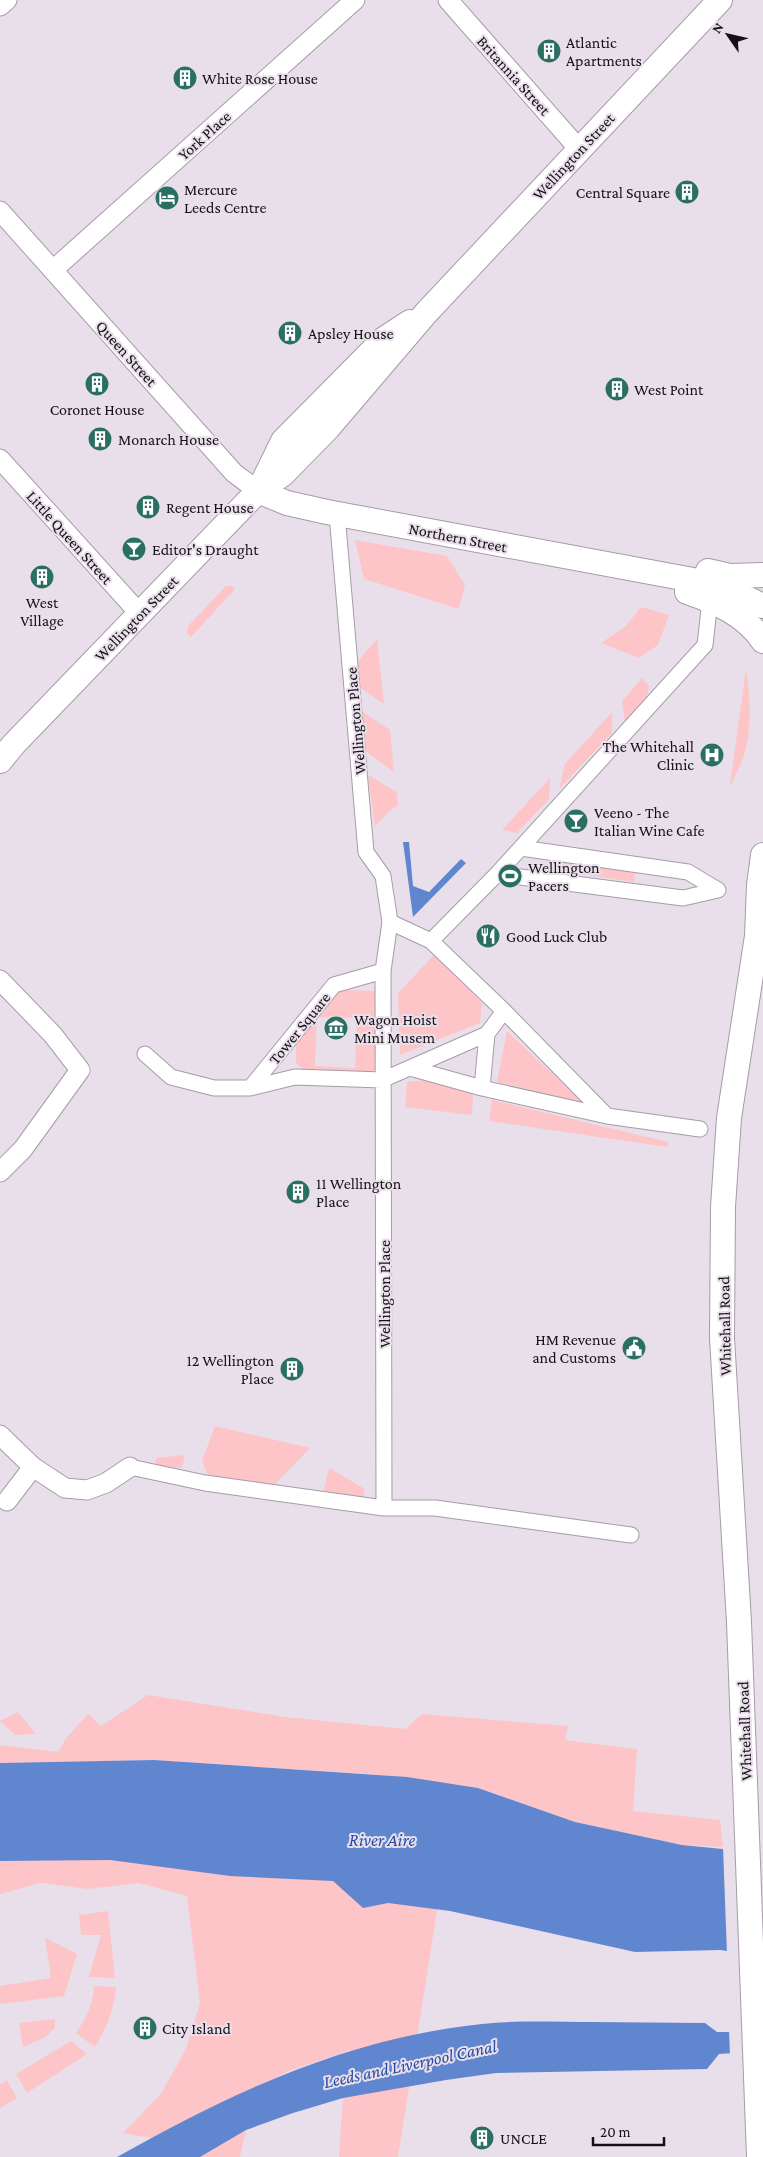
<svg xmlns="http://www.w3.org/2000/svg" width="763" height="2157" viewBox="0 0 763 2157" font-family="'Crimson Pro',serif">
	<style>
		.green { fill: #fdc5c8; fill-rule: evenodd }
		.water { fill: #6186d0 }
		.pier { fill: #e9dfeb }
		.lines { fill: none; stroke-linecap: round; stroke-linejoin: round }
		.pedestrian-casing { stroke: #a59ca8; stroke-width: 17 }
		.minor-casing { stroke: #a59ca8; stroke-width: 21 }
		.tertiary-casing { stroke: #a59ca8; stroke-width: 26 }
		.pedestrian { stroke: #fff; stroke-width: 15 }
		.minor { stroke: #fff; stroke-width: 19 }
		.tertiary { stroke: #fff; stroke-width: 24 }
		.labels { text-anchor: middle; stroke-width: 4; stroke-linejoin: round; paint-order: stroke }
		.poi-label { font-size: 16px; fill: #141014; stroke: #e9dfeb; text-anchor: start }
		.street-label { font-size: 16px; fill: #141014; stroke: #e9dfeb }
		.water-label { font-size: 18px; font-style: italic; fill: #234ca4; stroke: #e9dfeb }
	</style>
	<rect width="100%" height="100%" fill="#e9dfeb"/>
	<path class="green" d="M355 540 447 556 465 585 459 609 364 579Z
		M226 586H232L235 589 191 637 187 634 188 626Z
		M641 607 669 615 658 645 639 658 601 643 626 626Z
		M377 639 384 704 359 687 356 663Z
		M746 669C750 693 752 728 745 752 742 763 736 774 731 785H730Z
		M642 678 649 686 647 699 625 723 622 701Z
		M361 711 390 730 394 772 365 751Z
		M612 712V733L559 789 565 764Z
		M368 775 397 792 398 806 389 811 375 827Z
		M550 778 549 799 517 833 502 830Z
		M563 858 636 870 634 882 561 871Z
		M434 955 482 1003 480 1023 400 1055 398 993Z
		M337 990 378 991 375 1073 305 1071 296 1063V1039ZM317 1017 357 1018 355 1068 315 1066Z
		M507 1031 582 1102 497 1082Z
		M423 1080 473 1093 472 1115 405 1107 407 1082Z
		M492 1100 668 1142 667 1147 489 1121Z
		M215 1426 310 1448 274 1485 209 1478 202 1461Z
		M185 1455 182 1468 155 1466 156 1458Z
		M329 1468 365 1489 363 1498 323 1494Z
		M148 1695 285 1717 405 1729 422 1714 568 1726 565 1740 637 1749 633 1811 720 1820 723 1847 682 1845 575 1822 478 1788 457 1785 398 2157H339L343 2098 350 2050 289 2071 151 2138 123 2133 161 2094 186 2049 200 2003 187 1896 139 1883 88 1889 41 1883 0 1894V1861L395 1776 154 1760 0 1763V1745L58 1752 67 1737 88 1714 101 1726Z
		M18 1712 36 1734 15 1735 0 1721Z
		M108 1911 115 1978 89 1977 101 1935H81L79 1915Z
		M45 1938 77 1954 64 1996 0 2004V1986L51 1978Z
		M94 1986 116 1987C114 2010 107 2027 95 2047L76 2033C86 2018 93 2005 94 1986Z
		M55 2019V2028L44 2038 23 2047 19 2023Z
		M71 2041 87 2054 27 2093 16 2074Z
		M7 2080 17 2098 0 2108V2084Z
		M246 2130 240 2157H191Z"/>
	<path class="water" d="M409 842 413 886 429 892 461 859 466 863 413 917 403 842Z
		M154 1760 407 1777 478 1788 575 1822 682 1845 763 1853V1956L720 1950 635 1952 450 1911 388 1903 363 1908 333 1881 230 1876 110 1860 0 1861V1763Z
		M592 2022 705 2023 717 2032H763V2051L719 2054 707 2069 496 2073 446 2080 343 2098 293 2113 246 2130 200 2157H117C233 2092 347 2038 482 2024 518 2020 556 2022 592 2022Z"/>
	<path class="pier" d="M723 1847 763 1851V1959L727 1954Z
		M729 2029H763V2053L730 2056Z"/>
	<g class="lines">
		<defs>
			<path id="pedestrian" d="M337 514 366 852 383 876 390 922 383 971 384 1508
				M521 848 688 872 718 890
				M497 874 683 898 718 890
				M390 922 431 941 504 1011
				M431 941 497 874 705 645 710 600
				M145 1054 171 1077 214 1088H250L295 1077 382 1080 487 1034 504 1011 607 1116 700 1129
				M410 1068 482 1088 607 1116
				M250 1088 334 985 383 971
				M482 1088 487 1034
				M130 1467 205 1483 384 1508H435L631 1535"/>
			<path id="minor" d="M448 0 579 149
				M0 6 7 0
				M0 211 234 473 258 491
				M53 270 355 0
				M0 459 140 614
				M0 980 53 1035 80 1070 23 1149 0 1172
				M0 1435 33 1467 65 1488 87 1490 106 1483 130 1467
				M7 1501 33 1467"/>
			<path id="tertiary" d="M259 490 283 441 384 339 410 322
				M258 491 287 503 327 512 693 580 730 590 763 606
				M708 571 730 576 763 575
				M687 592C716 602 746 615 763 641
				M0 761 14 744 258 491 283 474 328 428 426 313 720 0
				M759 2157 739 1622 722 1338 723 1207 729 1118 757 936 759 885 763 855"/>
		</defs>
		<use href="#pedestrian" class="pedestrian-casing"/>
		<use href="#minor" class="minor-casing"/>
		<use href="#tertiary" class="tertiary-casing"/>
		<use href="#pedestrian" class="pedestrian"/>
		<use href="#minor" class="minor"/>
		<use href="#tertiary" class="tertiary"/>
	</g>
	<defs>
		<symbol id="building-disc" viewBox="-11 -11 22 22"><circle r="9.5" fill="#296f62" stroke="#e9dfeb"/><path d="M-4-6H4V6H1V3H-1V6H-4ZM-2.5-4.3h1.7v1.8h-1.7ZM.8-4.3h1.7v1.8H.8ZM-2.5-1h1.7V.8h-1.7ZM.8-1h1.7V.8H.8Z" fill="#fff"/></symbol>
		<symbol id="hotel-disc" viewBox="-11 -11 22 22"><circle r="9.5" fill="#296f62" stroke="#e9dfeb"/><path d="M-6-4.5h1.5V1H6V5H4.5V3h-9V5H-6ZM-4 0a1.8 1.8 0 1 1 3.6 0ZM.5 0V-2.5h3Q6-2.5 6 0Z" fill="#fff"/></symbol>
		<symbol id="bar-disc" viewBox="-11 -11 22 22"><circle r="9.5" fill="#296f62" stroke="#e9dfeb"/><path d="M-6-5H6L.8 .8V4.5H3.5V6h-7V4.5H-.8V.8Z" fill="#fff"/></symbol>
		<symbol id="hospital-disc" viewBox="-11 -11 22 22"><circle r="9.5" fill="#296f62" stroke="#e9dfeb"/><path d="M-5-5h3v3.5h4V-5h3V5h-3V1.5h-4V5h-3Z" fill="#fff"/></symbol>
		<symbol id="stadium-disc" viewBox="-11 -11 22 22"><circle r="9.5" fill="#296f62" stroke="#e9dfeb"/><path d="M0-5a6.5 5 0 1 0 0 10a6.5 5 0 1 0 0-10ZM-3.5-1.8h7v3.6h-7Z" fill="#fff"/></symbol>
		<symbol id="restaurant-disc" viewBox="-11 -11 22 22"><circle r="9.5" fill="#296f62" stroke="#e9dfeb"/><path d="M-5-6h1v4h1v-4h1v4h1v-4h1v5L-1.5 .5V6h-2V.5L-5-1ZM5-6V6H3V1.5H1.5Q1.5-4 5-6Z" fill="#fff"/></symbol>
		<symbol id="museum-disc" viewBox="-11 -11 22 22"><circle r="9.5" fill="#296f62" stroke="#e9dfeb"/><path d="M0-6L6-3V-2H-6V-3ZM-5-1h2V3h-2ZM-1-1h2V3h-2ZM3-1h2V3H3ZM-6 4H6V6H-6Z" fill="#fff"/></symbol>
		<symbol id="civic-disc" viewBox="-11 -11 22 22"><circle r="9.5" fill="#296f62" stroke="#e9dfeb"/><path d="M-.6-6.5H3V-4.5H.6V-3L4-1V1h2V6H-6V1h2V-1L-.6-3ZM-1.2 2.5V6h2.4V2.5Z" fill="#fff"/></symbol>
	</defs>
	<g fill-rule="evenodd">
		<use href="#building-disc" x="535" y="37" width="28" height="28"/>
		<use href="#building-disc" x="171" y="64" width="28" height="28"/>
		<use href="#building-disc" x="673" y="178" width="28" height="28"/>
		<use href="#hotel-disc" x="153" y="184" width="28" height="28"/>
		<use href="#building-disc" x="276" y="319" width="28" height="28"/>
		<use href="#building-disc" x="83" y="370" width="28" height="28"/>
		<use href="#building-disc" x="603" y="375" width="28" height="28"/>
		<use href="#building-disc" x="86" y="425" width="28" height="28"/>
		<use href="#building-disc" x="134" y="493" width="28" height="28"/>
		<use href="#bar-disc" x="120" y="535" width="28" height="28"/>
		<use href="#building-disc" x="28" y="563" width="28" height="28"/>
		<use href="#hospital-disc" x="698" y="741" width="28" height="28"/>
		<use href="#bar-disc" x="562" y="807" width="28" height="28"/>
		<use href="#stadium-disc" x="496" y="862" width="28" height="28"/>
		<use href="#restaurant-disc" x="474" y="922" width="28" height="28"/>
		<use href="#museum-disc" x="322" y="1014" width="28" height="28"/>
		<use href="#building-disc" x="284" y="1178" width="28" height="28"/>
		<use href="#civic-disc" x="620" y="1334" width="28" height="28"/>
		<use href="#building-disc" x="278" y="1355" width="28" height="28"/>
		<use href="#building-disc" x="131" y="2014" width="28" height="28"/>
		<use href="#building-disc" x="468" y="2124" width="28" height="28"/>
	</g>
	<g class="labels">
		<g class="poi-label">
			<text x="566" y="48">Atlantic<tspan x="566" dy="18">Apartments</tspan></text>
			<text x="202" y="84">White Rose House</text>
			<text x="184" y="195">Mercure<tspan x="184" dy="18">Leeds Centre</tspan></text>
			<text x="670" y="198" text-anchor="end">Central Square</text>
			<text x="308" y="339">Apsley House</text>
			<text x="634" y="395">West Point</text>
			<text x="97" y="415" text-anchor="middle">Coronet House</text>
			<text x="118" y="445">Monarch House</text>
			<text x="166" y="513">Regent House</text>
			<text x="152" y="555">Editor's Draught</text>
			<text x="42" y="608" text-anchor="middle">West<tspan x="42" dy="18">Village</tspan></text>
			<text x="694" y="752" text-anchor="end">The Whitehall<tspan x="694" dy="18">Clinic</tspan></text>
			<text x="594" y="818">Veeno - The<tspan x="594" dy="18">Italian Wine Cafe</tspan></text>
			<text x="528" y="873">Wellington<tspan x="528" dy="18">Pacers</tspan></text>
			<text x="506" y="942">Good Luck Club</text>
			<text x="354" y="1025">Wagon Hoist<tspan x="354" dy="18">Mini Musem</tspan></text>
			<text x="316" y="1189">11 Wellington<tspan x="316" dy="18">Place</tspan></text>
			<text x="616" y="1345" text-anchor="end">HM Revenue<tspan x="616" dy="18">and Customs</tspan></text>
			<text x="274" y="1366" text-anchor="end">12 Wellington<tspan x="274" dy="18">Place</tspan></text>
			<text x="162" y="2034">City Island</text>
			<text x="500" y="2144">UNCLE</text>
		</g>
		<g class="street-label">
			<text transform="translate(514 75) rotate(48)" y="6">Britannia Street</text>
			<text transform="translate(204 135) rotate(-42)" y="6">York Place</text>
			<text transform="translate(573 156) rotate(-47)" y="6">Wellington Street</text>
			<text transform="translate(127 353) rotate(48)" y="6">Queen Street</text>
			<text transform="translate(70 537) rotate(48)" y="6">Little Queen Street</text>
			<text transform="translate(458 537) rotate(11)" y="6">Northern Street</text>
			<text transform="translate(136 618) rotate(-46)" y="6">Wellington Street</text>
			<text transform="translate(355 721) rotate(-95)" y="6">Wellington Place</text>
			<text transform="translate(299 1028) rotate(-51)" y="6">Tower Square</text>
			<text transform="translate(384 1294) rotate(-90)" y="6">Wellington Place</text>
			<text transform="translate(724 1326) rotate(-91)" y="6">Whitehall Road</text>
			<text transform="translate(744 1731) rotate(-92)" y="6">Whitehall Road</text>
		</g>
		<g class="water-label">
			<text x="382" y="1846">River Aire</text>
			<text transform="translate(410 2064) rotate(-12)" y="6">Leeds and Liverpool Canal</text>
		</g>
	</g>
	<g transform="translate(728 35) rotate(304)" stroke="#e9dfeb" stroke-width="4" paint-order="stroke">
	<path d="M0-4L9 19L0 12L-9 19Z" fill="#141014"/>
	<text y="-8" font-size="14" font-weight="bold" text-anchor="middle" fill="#141014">N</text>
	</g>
	<path d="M593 2137v8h71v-8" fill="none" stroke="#141014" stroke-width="2.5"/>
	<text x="600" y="2137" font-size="15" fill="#141014" stroke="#e9dfeb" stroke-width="4" paint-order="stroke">20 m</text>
</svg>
